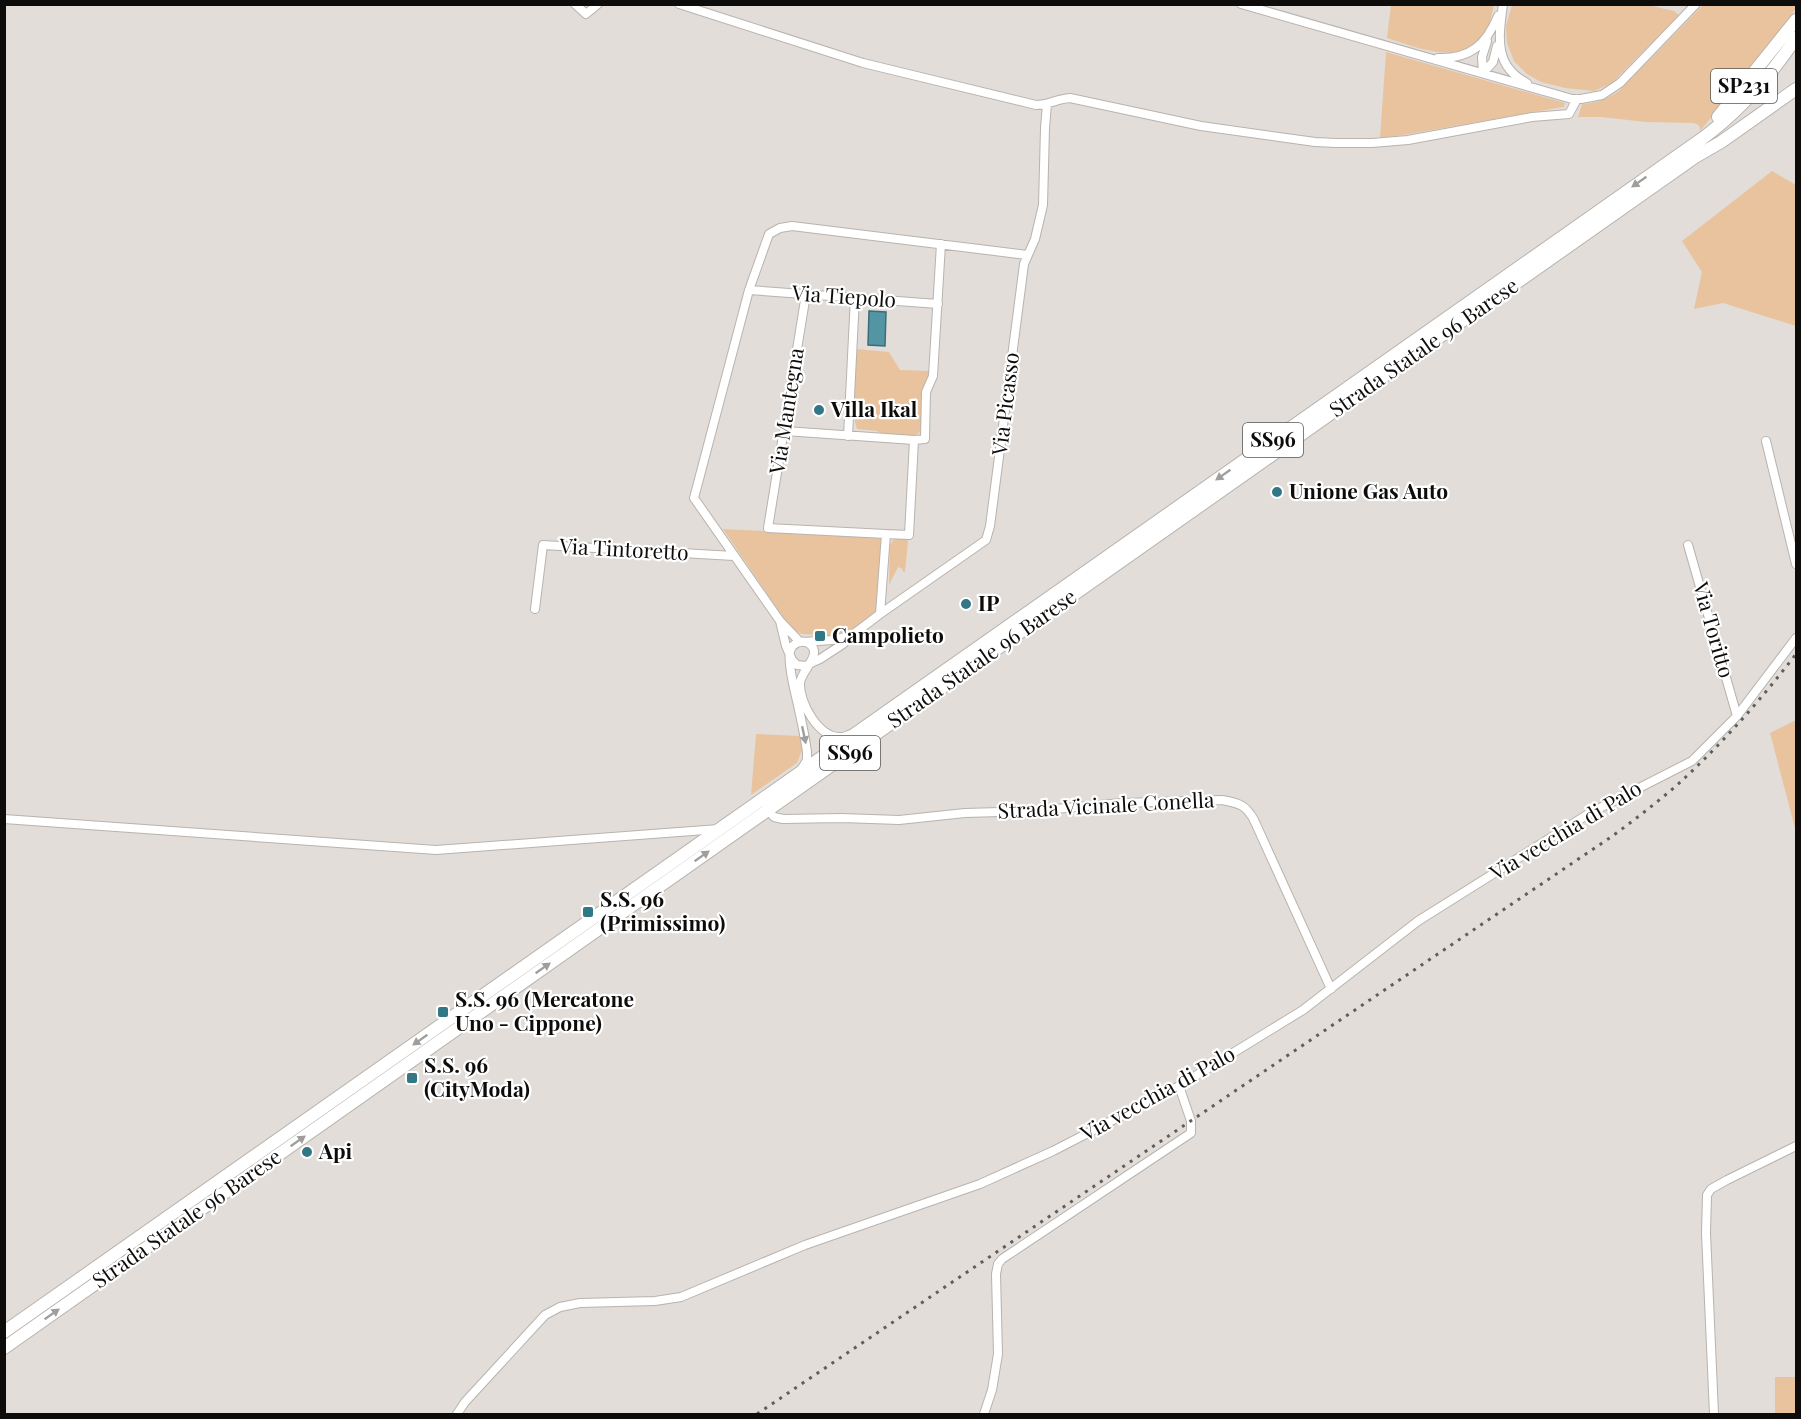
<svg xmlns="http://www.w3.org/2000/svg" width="1801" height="1419" viewBox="0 0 1801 1419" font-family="'Playfair Display',serif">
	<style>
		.green { fill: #e9c39e }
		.water { fill: #5395a3; stroke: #3e6c75; stroke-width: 1.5 }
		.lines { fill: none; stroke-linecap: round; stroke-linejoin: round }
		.street-casing { stroke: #b8b3ae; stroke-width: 10 }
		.primary-casing { stroke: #b8b3ae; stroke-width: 14 }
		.street { stroke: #fff; stroke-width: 8 }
		.primary { stroke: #fff; stroke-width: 12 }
		.rail { stroke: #605d5a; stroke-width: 3; stroke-dasharray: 3 6; stroke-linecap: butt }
		.oneway { fill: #9f9e9d }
		.poi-dot { fill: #327785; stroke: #fff; stroke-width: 2 }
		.labels { text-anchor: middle; stroke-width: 4.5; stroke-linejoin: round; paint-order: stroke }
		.shield { fill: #fff; stroke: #565554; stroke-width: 1.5 }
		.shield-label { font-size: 20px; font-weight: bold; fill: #0e0c0b }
		.street-label { font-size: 21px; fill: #0e0c0b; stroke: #fff }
		.poi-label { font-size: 21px; font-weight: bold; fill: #0e0c0b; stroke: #fff; text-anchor: start }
	</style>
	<rect width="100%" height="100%" fill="#e2ddd8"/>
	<path class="green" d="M1391 5H1494C1492 12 1491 20 1488 27 1466 69 1422 49 1387 38Z
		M1512 5H1648L1674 11 1679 15 1612 83 1594 91 1565 88 1541 82 1527 74 1514 61 1507 43 1506 26Z
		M1703 5H1796V8L1765 52 1700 131V127L1697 124 1693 123 1646 122 1601 117H1578L1582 104C1596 103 1607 99 1619 91Z
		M1386 52 1565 103 1564 107 1557 108 1403 135 1380 138Z
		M1772 171 1796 185V326L1723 303 1694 309 1702 272 1682 241Z
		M856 349 889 352 900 370 930 371 924 388 922 428 919 433 913 436 882 434 877 431 857 429 853 414Z
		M723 529 882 537 878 612 850 631 839 636 802 634 791 629Z
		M902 538 907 540 908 542 905 572 902 571 903 569 898 567 889 585 890 545 893 540Z
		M1796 720V832L1770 733Z
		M756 734 800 736 802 750 797 763 751 795Z
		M1775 1377H1796V1414H1775Z"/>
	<path class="water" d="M869 311 886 312 885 346 868 345Z"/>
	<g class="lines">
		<defs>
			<path id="street" d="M575 4 586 14 598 4
				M679 4 863 63 1036 105C1048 105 1057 99 1070 98L1201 126 1315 142 1336 143H1372L1408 140 1532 117 1569 114 1577 99
				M1241 4 1572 99H1581L1602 95 1620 83 1696 4
				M1503 4C1499 36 1493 66 1527 83
				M1487 41 1482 57 1483 73 1493 62 1497 46
				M1438 58C1470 59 1486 45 1498 16
				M749 290 938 304
				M806 294 768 528 886 534
				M785 431 914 440
				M848 436 855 297
				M1766 441 1796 564
				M1688 545 1737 716
				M535 609 543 545 734 556
				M880 614 886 534 909 535 914 440 925 439 926 392 933 376 941 244
				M780 621 786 646 792 660 797 665 805 666 820 659 843 644 851 636 880 614 986 540 990 526 1024 264 1035 239 1043 205 1045 128 1047 104
				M800 642 780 621 694 498 749 290 769 234 780 228 792 226 1027 255
				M804 642 832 640 850 636
				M801 770 807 760V752C804 730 799 709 794 688 792 677 788 663 790 651 792 644 801 639 808 643 825 653 801 670 800 683 799 703 819 739 842 737 845 737 848 735 851 734
				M768 810 774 817 783 819 842 818 899 820 965 813 1033 811 1122 803 1222 800C1239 803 1246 805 1254 820L1331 989
				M4 819 436 850 719 829
				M457 1414 465 1402 545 1315 560 1307 580 1303 655 1301 681 1297 805 1245 980 1184 1053 1151 1179 1086 1303 1010 1418 921 1590 813 1692 761 1737 716 1796 638
				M984 1414 992 1390 998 1354 996 1274 998 1264 1002 1259 1191 1133V1121L1179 1086
				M1714 1414 1706 1233 1707 1195 1711 1189 1727 1180 1796 1146"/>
			<path id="primary" d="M1718 117 1796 20
				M4 1332 1703 138C1739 111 1771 75 1796 38
				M4 1348 1695 157 1721 142 1796 89"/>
		</defs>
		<use href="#street" class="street-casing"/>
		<use href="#primary" class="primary-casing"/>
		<use href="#street" class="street"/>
		<use href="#primary" class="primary"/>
		<path class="rail" d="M757 1414 1611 837C1633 821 1655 804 1676 786 1720 746 1760 701 1796 654"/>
	</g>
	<defs><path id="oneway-solid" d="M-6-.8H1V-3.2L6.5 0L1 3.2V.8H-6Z" transform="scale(1.5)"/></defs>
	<g class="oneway">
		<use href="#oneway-solid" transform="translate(1639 182) rotate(145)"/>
		<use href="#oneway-solid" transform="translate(1223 475) rotate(145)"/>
		<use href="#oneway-solid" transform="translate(804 735) rotate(78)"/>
		<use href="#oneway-solid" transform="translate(702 856) rotate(-35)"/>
		<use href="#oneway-solid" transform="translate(543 968) rotate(-35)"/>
		<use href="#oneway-solid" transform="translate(420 1040) rotate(145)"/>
		<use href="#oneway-solid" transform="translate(298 1141) rotate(-35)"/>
		<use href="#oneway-solid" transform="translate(52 1314) rotate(-35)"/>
	</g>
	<g class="poi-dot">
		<circle cx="819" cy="410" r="6"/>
		<circle cx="1277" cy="492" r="6"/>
		<circle cx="966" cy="604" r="6"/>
		<rect x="814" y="630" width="12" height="12" rx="3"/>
		<rect x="582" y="906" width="12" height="12" rx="3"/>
		<rect x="437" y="1006" width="12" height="12" rx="3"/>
		<rect x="406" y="1072" width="12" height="12" rx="3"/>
		<circle cx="307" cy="1152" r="6"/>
	</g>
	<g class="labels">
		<g class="shield">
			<rect x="1711" y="69" width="66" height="34" rx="4.5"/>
			<rect x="1243" y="423" width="60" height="34" rx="4.5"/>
			<rect x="820" y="736" width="60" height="34" rx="4.5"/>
		</g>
		<g class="shield-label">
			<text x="1744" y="93">SP231</text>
			<text x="1273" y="447">SS96</text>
			<text x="850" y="760">SS96</text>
		</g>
		<g class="street-label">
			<text transform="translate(844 297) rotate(4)" y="7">Via Tiepolo</text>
			<text transform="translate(1424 348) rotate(-35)" y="7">Strada Statale 96 Barese</text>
			<text transform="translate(1006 404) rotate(-83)" y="7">Via Picasso</text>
			<text transform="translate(787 411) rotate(-81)" y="7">Via Mantegna</text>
			<text transform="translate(624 550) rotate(3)" y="7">Via Tintoretto</text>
			<text transform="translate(1713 630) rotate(74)" y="7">Via Toritto</text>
			<text transform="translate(982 659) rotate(-35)" y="7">Strada Statale 96 Barese</text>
			<text transform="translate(1106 806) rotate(-3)" y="7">Strada Vicinale Conella</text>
			<text transform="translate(1566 831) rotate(-31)" y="7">Via vecchia di Palo</text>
			<text transform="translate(1158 1094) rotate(-29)" y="7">Via vecchia di Palo</text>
			<text transform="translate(187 1219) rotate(-35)" y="7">Strada Statale 96 Barese</text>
		</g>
		<g class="poi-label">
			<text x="831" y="417">Villa Ikal</text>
			<text x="1289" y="499">Unione Gas Auto</text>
			<text x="978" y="611">IP</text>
			<text x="832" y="643">Campolieto</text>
			<text x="600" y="907">S.S. 96<tspan x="600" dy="24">(Primissimo)</tspan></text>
			<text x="455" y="1007">S.S. 96 (Mercatone<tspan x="455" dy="24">Uno - Cippone)</tspan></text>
			<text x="424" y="1073">S.S. 96<tspan x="424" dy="24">(CityModa)</tspan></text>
			<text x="319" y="1159">Api</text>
		</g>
	</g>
	<rect width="1801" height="1419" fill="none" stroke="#0e0c0b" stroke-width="12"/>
</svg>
